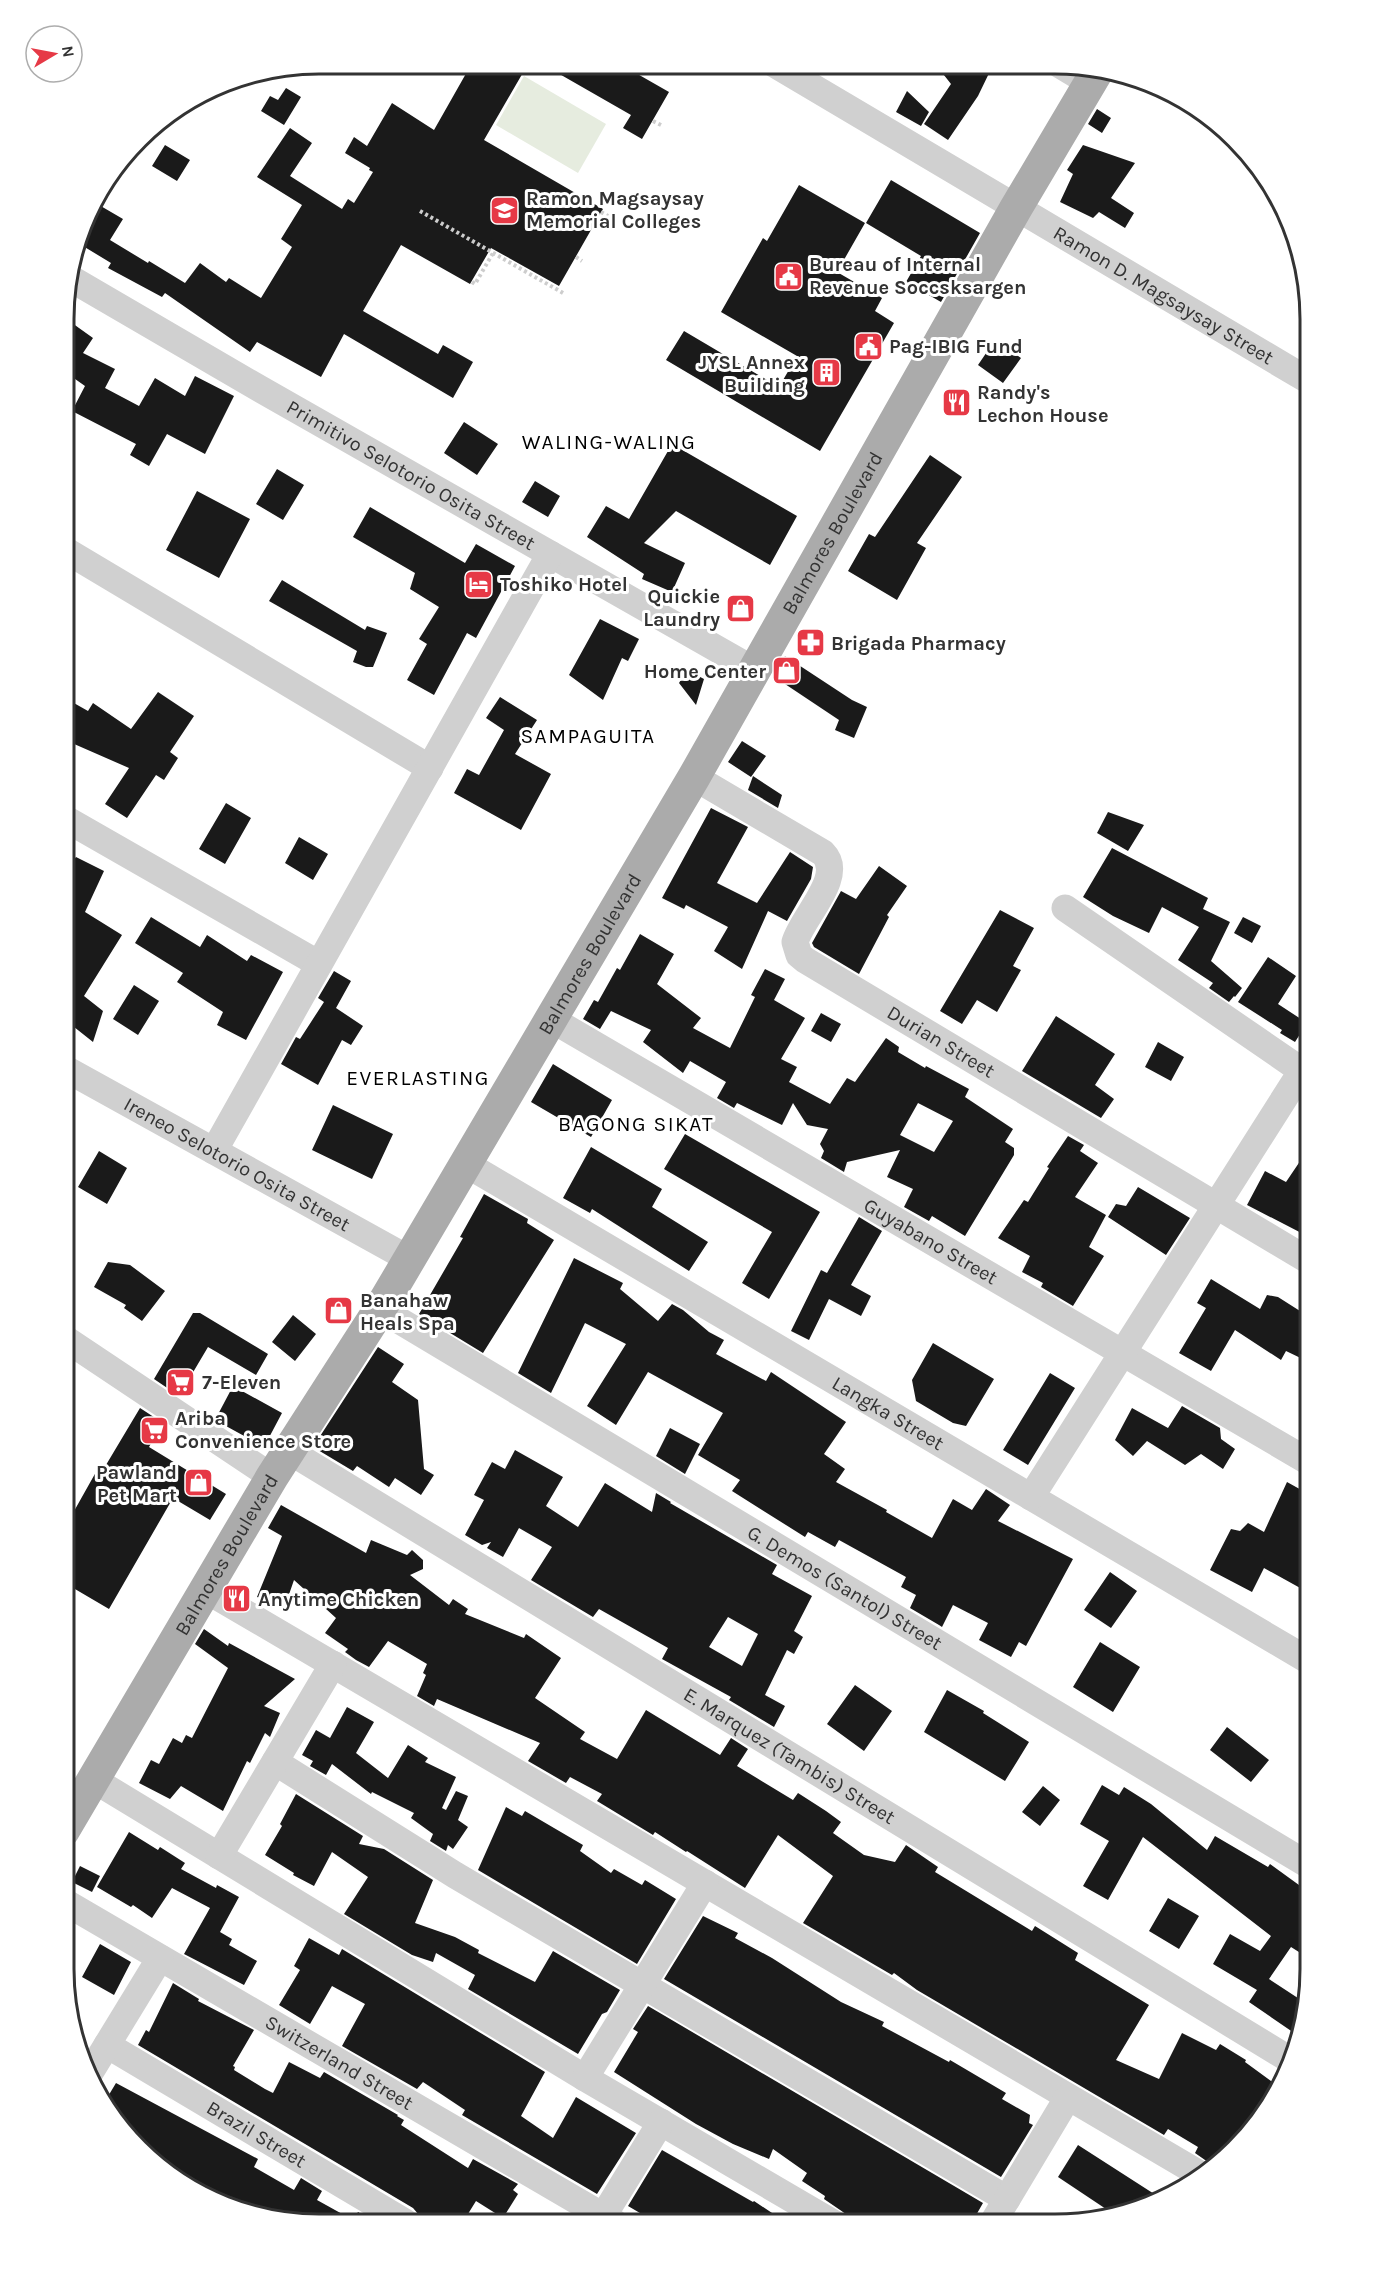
<svg xmlns="http://www.w3.org/2000/svg" width="1374" height="2287" viewBox="0 0 1374 2287" font-family="Karla,sans-serif">
	<style>
		.green { fill: #e6ecdf }
		.building { fill: #1a1a1a; fill-rule: evenodd }
		.lines { fill: none; stroke-linecap: round; stroke-linejoin: round }
		.path { stroke: #cdcdcd; stroke-width: 4; stroke-dasharray: 3 3; stroke-linecap: butt }
		.minor { stroke: #d0d0d0; stroke-width: 27 }
		.major { stroke: #ababab; stroke-width: 33 }
		.labels { text-anchor: middle; stroke-width: 6; stroke-linejoin: round; paint-order: stroke }
		.poi-label { font-size: 20px; font-weight: bold; fill: #333; stroke: #fff; text-anchor: start }
		.street-label { font-size: 20px; fill: #333; stroke: #fff }
		.neighbourhood-label { font-size: 21px; letter-spacing: 1.5px; fill: #000; stroke: #fff }
		.rim { fill: none; stroke: #333; stroke-width: 3 }
	</style>
	<rect width="100%" height="100%" fill="#fff"/>
	<path class="green" d="M524 76 606 124 578 173 496 125Z"/>
	<path class="building" d="M472 63 528 64 484 140 603 209 559 286 491 248 470 284 401 245 363 311 438 354 443 345 473 362 453 398 344 334 321 377 257 342 250 352 165 293 162 297 108 268 111 263 78 243 99 205 123 219 110 240 148 263 149 261 185 283 200 263 226 282 229 278 261 298 292 247 281 239 302 205 257 177 290 128 312 143 290 176 342 209 348 199 354 203 373 172 369 170 370 168 345 153 354 137 367 146 392 103 434 130Z
		M542 64H620L669 92 642 139 623 128 631 115Z
		M936 65H993L978 96 948 140 924 124 951 84Z
		M286 88 301 97 284 125 261 111 270 96 278 100Z
		M907 91 929 112 921 126 896 112Z
		M1097 109 1111 118 1102 133 1088 124Z
		M165 145 190 160 177 181 152 166Z
		M1083 145 1135 163 1111 198 1134 213 1125 228 1099 212 1093 218 1060 202 1073 174 1067 170Z
		M891 180 980 233 941 302 906 282 921 256 866 223Z
		M799 185 865 223 837 272 882 298 875 311 894 323 820 451 666 360 684 331 779 387 797 356 721 312 763 238 767 241Z
		M65 318 93 338 83 353 115 369 105 388 139 406 155 378 185 396 195 376 234 396 205 454 167 434 149 466 130 455 136 444 72 411 85 386 68 374 65 379Z
		M995 340 1021 358 1003 383 978 365Z
		M464 422 498 444 477 475 444 453Z
		M672 444 797 516 770 565 676 511 644 543 685 563 672 592 642 579 644 574 587 537 606 506 629 519Z
		M930 455 962 477 917 543 926 548 897 600 848 571 869 534 875 537Z
		M277 469 304 485 283 520 256 504Z
		M535 481 560 496 548 517 522 502Z
		M197 491 250 519 219 578 166 550Z
		M370 507 465 563 476 544 515 566 476 638 467 633 434 695 407 680 427 644 419 639 439 607 410 589 415 573 353 537Z
		M282 580 365 630 367 626 387 633 373 667H366L353 662 357 651 269 601Z
		M600 619 639 639 628 661 622 658 603 700 569 675Z
		M785 656 852 700 867 707 854 738 835 730 839 720 773 676Z
		M687 670 704 679 696 705 679 683Z
		M158 692 194 716 170 752 178 758 164 780 156 775 127 818 105 804 129 768 65 740V698L88 711 93 703 131 729Z
		M500 697 537 720 515 754 551 774 521 830 454 793 467 769 479 775 504 730 486 718Z
		M742 741 766 756 751 777 728 762Z
		M753 776 782 795 778 808 748 790Z
		M226 803 251 818 225 864 199 849Z
		M711 808 748 827 717 883 757 903 790 852 813 867 811 879 787 921 768 911 742 969 714 951 728 927 686 905 684 909 662 898Z
		M1108 812 1144 825 1128 851 1097 833Z
		M299 837 328 854 313 880 285 863Z
		M1112 848 1208 898 1203 909 1230 922 1211 961 1242 988 1235 997 1234 996 1229 1002 1209 988 1213 983 1178 960 1199 927 1162 907 1149 933 1113 916 1083 897Z
		M76 857 104 871 85 912 122 935 84 996 103 1011 93 1042 64 1019V872Z
		M879 866 907 886 887 915 889 917 859 974 814 947 812 943 841 891 856 899Z
		M1000 910 1034 928 1013 966 1021 970 997 1012 977 1000 962 1024 940 1011Z
		M151 917 200 947 207 935 247 961 251 955 283 972 246 1040 217 1025 223 1012 177 982 183 973 135 943Z
		M1243 917 1261 926 1252 943 1234 933Z
		M640 934 674 954 657 984 701 1018 693 1028 730 1048 755 997 751 995 765 969 785 979 774 1000 805 1018 781 1059 797 1067 789 1082 830 1104 847 1078 855 1082 886 1038 899 1047 898 1052 925 1068 926 1066 969 1089 965 1097 1013 1129 1005 1142 1014 1148V1155L965 1236 932 1216 929 1221 904 1207 913 1189 887 1177 900 1150 847 1162 844 1172 821 1158 824 1151 820 1144 828 1129 807 1125 793 1103 782 1125 737 1103 734 1108 717 1098 726 1082 690 1061 683 1073 643 1042 651 1030 611 1011 600 1029 583 1019 594 1000 598 1002 617 968 620 970ZM918 1103 953 1121 934 1152 900 1135Z
		M1268 957 1296 976 1278 1004 1307 1023 1295 1042 1280 1033 1282 1030 1238 1002Z
		M334 971 351 981 336 1008 363 1026 351 1045 342 1040 318 1085 281 1064 296 1037 300 1039 324 1002 318 998Z
		M134 985 159 1001 138 1035 113 1019Z
		M821 1013 841 1024 831 1042 811 1031Z
		M1056 1016 1115 1054 1095 1085 1114 1099 1101 1118 1022 1071Z
		M1158 1042 1184 1057 1171 1081 1145 1067Z
		M553 1064 612 1100 591 1137 531 1102Z
		M333 1105 393 1134 372 1179 312 1150Z
		M685 1134 820 1212 769 1299 742 1283 772 1232 664 1169Z
		M1068 1136 1084 1145 1080 1151 1098 1163 1075 1197 1106 1215 1089 1247 1104 1256 1073 1306 1041 1287 1043 1283 1022 1272 1030 1256 998 1238 1024 1200 1028 1202 1049 1168 1047 1167Z
		M1311 1145V1238L1247 1205 1265 1171 1286 1182Z
		M591 1147 662 1189 652 1207 708 1242 689 1271 592 1209 590 1213 563 1198Z
		M99 1151 127 1168 107 1204 78 1187Z
		M1138 1187 1190 1218 1166 1255 1108 1217 1116 1204 1126 1206Z
		M484 1194 528 1219 527 1223 554 1240 483 1353 419 1314 463 1238 460 1237Z
		M859 1217 882 1231 851 1285 871 1296 861 1316 829 1299 809 1340 791 1331 821 1270 827 1273Z
		M574 1258 623 1283 620 1289 658 1321 672 1304 683 1310 709 1332 724 1340 716 1354 766 1381 771 1372 846 1422 824 1454 845 1469 836 1482 887 1510 886 1512 932 1538 953 1499 972 1510 986 1489 1010 1505 998 1521 1073 1559 1026 1646 1019 1642 1011 1657 979 1640 988 1623 953 1605 942 1627 939 1625 910 1608 916 1595 901 1587 906 1577 839 1540 835 1547 808 1532 805 1537 732 1491 740 1480 698 1455 723 1413 648 1372 616 1425 587 1406 626 1344 585 1323 551 1393 518 1373Z
		M108 1262 130 1265 165 1291 142 1321 124 1308 126 1305 94 1287Z
		M1211 1279 1260 1309 1267 1295 1278 1297 1311 1318V1363L1286 1351 1281 1360 1235 1330 1211 1371 1179 1353 1206 1308 1197 1303Z
		M193 1313H200L268 1354 256 1375 208 1347 179 1396 154 1379Z
		M293 1315 316 1334 295 1361 272 1342Z
		M933 1343 994 1379 966 1426 953 1423 916 1401 912 1380Z
		M378 1347 404 1364 392 1382 418 1400 424 1469 434 1475 421 1495 395 1478 389 1487 357 1466 353 1471 313 1447Z
		M1050 1373 1075 1388 1028 1465 1003 1450Z
		M233 1386 282 1413 264 1447 215 1420Z
		M1182 1406 1220 1428 1221 1439 1235 1449 1223 1469 1201 1454 1185 1465 1147 1441 1133 1456 1115 1440 1132 1408 1168 1428Z
		M140 1408 163 1423 149 1447 226 1494 210 1520 173 1498 109 1609 63 1582 64 1529 96 1472 100 1475Z
		M670 1428 700 1444 685 1474 656 1456Z
		M515 1450 563 1477 546 1506 578 1527 605 1483 652 1512 656 1493 671 1502 670 1503 777 1565 772 1574 812 1596 794 1631 803 1637 794 1654 787 1650 765 1695 785 1706 774 1727 729 1700 731 1697 662 1659 668 1648 599 1609 593 1617 531 1580 552 1547 519 1528 503 1557 487 1548 491 1542 482 1545 465 1535 484 1500 474 1495 492 1462 505 1469ZM728 1617 758 1634 742 1666 709 1647Z
		M1287 1482 1305 1492 1302 1499 1311 1502V1594L1264 1568 1252 1592 1210 1570 1231 1529 1240 1531 1248 1523 1264 1532Z
		M281 1505 366 1553 371 1540 407 1555 412 1550 423 1560V1569L410 1575 449 1605 453 1599 468 1609 465 1614 524 1638 526 1634 561 1658 535 1698 585 1732 580 1739 617 1759 646 1710 720 1755 731 1738 748 1749 737 1766 793 1800 798 1793 826 1811 841 1822 833 1833 864 1855 895 1862 906 1845 938 1867 935 1872 1032 1931 1035 1926 1078 1953 1075 1960 1149 2005 1116 2060 1159 2079 1182 2033 1216 2050 1220 2044 1246 2060 1245 2062 1278 2086 1258 2124 1246 2136 1240 2133 1228 2154 1215 2167 1195 2153 1198 2147 1168 2129 1164 2135 917 1990 894 1973 892 1975 803 1923 833 1876 778 1835 745 1888 687 1851 686 1852 655 1832 653 1835 597 1801 602 1794 570 1777 566 1783 528 1761 540 1743 437 1699 434 1706 417 1696 426 1675 423 1673 427 1664 388 1641 369 1667 356 1660 345 1652 348 1649 325 1633 336 1618 294 1580 285 1606 257 1597 282 1536 268 1528Z
		M1110 1572 1137 1591 1111 1628 1084 1610Z
		M204 1629 228 1646 229 1643 295 1679 264 1706 280 1713 270 1737 265 1733 250 1763 247 1761 223 1811 181 1786 170 1799 139 1783 151 1760 159 1764 173 1738 182 1743 186 1735 192 1738 228 1668 195 1644Z
		M1100 1642 1140 1667 1113 1712 1073 1687Z
		M855 1685 892 1711 864 1751 827 1724Z
		M947 1690 984 1711 983 1713 1029 1742 1005 1781 924 1732Z
		M347 1707 374 1722 356 1753 388 1778 408 1745 428 1758 425 1762 456 1777 442 1808 446 1810 456 1791 468 1796 458 1820 468 1827 453 1849 448 1845 446 1851 430 1841 433 1834 411 1818 414 1813 372 1792 371 1794 332 1764 326 1775 310 1766 313 1761 302 1755 316 1730 330 1738Z
		M1227 1727 1269 1760 1251 1782 1210 1750Z
		M1102 1785 1119 1795 1124 1787 1151 1804 1207 1850 1215 1836 1268 1867 1270 1864 1310 1893V1959L1291 1947 1269 1979 1307 2004 1300 2037 1249 2002 1257 1990 1213 1964 1230 1934 1260 1951 1271 1936 1143 1837 1108 1900 1083 1886 1109 1841 1080 1824Z
		M1043 1786 1060 1800 1040 1826 1022 1812Z
		M296 1794 363 1836 359 1844 384 1849 433 1880 415 1923 455 1937 479 1950 478 1953 535 1982 553 1951 620 1990 607 2012 602 2014 578 2054 468 1989 475 1975 436 1953 433 1962 412 1955 344 1914 368 1877 332 1852 314 1886 293 1875 294 1873 265 1855 282 1826 280 1824Z
		M506 1807 522 1816 525 1811 583 1845 580 1851 611 1873 614 1869 642 1885 645 1880 676 1899 637 1964 478 1870Z
		M129 1832 158 1850 160 1847 185 1863 181 1869 216 1888 217 1885 239 1897 220 1932 232 1939 229 1945 257 1961 244 1985 184 1954 210 1908 172 1888 152 1918 133 1905 131 1907 97 1887Z
		M80 1866 100 1876 92 1892 72 1882Z
		M1168 1898 1199 1916 1179 1949 1149 1931Z
		M703 1916 738 1933 735 1938 772 1958 841 2002 884 2022 882 2026 949 2062 950 2060 1006 2093 1002 2099 1030 2115 1029 2123 1033 2125 1001 2177 664 1979Z
		M309 1938 339 1955 342 1949 545 2072 521 2116 553 2138 576 2097 636 2133 597 2194 462 2115 465 2110 423 2082 417 2089 342 2046 365 2004 332 1986 310 2024 279 2005 300 1970 294 1966Z
		M100 1944 131 1962 114 1995 82 1977Z
		M173 1983 199 1999 198 2001 254 2030 233 2066 235 2067 234 2070 265 2089 273 2093 289 2062 320 2078 324 2072 398 2115 397 2116 404 2120 401 2125 468 2168 473 2159 518 2184 513 2190 518 2194 503 2218 476 2201 463 2222H421L419 2215 413 2208 138 2045 146 2030 149 2032Z
		M648 2006 983 2203 971 2224 859 2223 824 2199 825 2196 802 2181 807 2173 773 2149 769 2159 733 2144 696 2124 614 2072 638 2032 633 2029Z
		M116 2083 258 2159 254 2167 294 2190 301 2178 322 2191 317 2200 353 2220 358 2212 374 2222H286L221 2204 163 2171 116 2124 104 2103Z
		M1078 2145 1162 2199 1153 2205 1112 2213 1058 2177Z
		M662 2150 753 2202 754 2201 787 2223H657L628 2206Z"/>
	<g class="lines">
		<path class="path" d="M653 121 661 125
			M420 211 563 293
			M601 212 608 216
			M576 257 582 261
			M472 282 475 284 493 253"/>
		<g class="minor">
			<path id="s1" d="M774 64 1311 382"/>
			<path d="M1060 65 1090 83"/>
			<path id="s2" d="M68 277 262 390 754 670"/>
			<path d="M65 550 430 768"/>
			<path id="s3" d="M694 777 823 853C846 876 802 917 795 942L799 955 805 960 1311 1262"/>
			<path d="M64 818 319 964"/>
			<path d="M1065 908 1311 1077"/>
			<path id="s4" d="M551 1019 1311 1463"/>
			<path id="s5" d="M64 1068 409 1259"/>
			<path d="M214 1151 550 554"/>
			<path id="s6" d="M466 1164 1311 1662"/>
			<path id="s7" d="M380 1309 1310 1866"/>
			<path d="M64 1338 272 1477"/>
			<path id="s8" d="M289 1451 1292 2061"/>
			<path d="M1031 1497 1301 1072"/>
			<path d="M206 1590 1203 2176"/>
			<path d="M275 1762 455 1875 1007 2199"/>
			<path d="M94 1780 585 2078 833 2223"/>
			<path d="M219 1856 333 1664"/>
			<path id="s9" d="M63 1901 615 2223"/>
			<path id="s10" d="M107 2045 405 2222"/>
			<path d="M88 2076 160 1958"/>
			<path d="M585 2078 705 1883"/>
			<path d="M599 2223 661 2122"/>
			<path d="M992 2224 1068 2097"/>
		</g>
		<path class="major" id="s11" d="M63 1831 272 1477 380 1309 551 1019 694 777 1016 208 1099 68"/>
	</g>
	<defs>
		<symbol id="university-square" viewBox="-11 -11 22 22"><rect x="-9" y="-9" width="18" height="18" rx="4" fill="#e63946" stroke="#fff"/><path d="M0-5L7-2L0 1L-7-2ZM-4 1L0 2.5L4 1V4Q0 6-4 4Z" fill="#fff"/></symbol>
		<symbol id="civic-square" viewBox="-11 -11 22 22"><rect x="-9" y="-9" width="18" height="18" rx="4" fill="#e63946" stroke="#fff"/><path d="M-.6-6.5H3V-4.5H.6V-3L4-1V1h2V6H-6V1h2V-1L-.6-3ZM-1.2 2.5V6h2.4V2.5Z" fill="#fff"/></symbol>
		<symbol id="building-square" viewBox="-11 -11 22 22"><rect x="-9" y="-9" width="18" height="18" rx="4" fill="#e63946" stroke="#fff"/><path d="M-4-6H4V6H1V3H-1V6H-4ZM-2.5-4.3h1.7v1.8h-1.7ZM.8-4.3h1.7v1.8H.8ZM-2.5-1h1.7V.8h-1.7ZM.8-1h1.7V.8H.8Z" fill="#fff"/></symbol>
		<symbol id="restaurant-square" viewBox="-11 -11 22 22"><rect x="-9" y="-9" width="18" height="18" rx="4" fill="#e63946" stroke="#fff"/><path d="M-5-6h1v4h1v-4h1v4h1v-4h1v5L-1.5 .5V6h-2V.5L-5-1ZM5-6V6H3V1.5H1.5Q1.5-4 5-6Z" fill="#fff"/></symbol>
		<symbol id="hotel-square" viewBox="-11 -11 22 22"><rect x="-9" y="-9" width="18" height="18" rx="4" fill="#e63946" stroke="#fff"/><path d="M-6-4.5h1.5V1H6V5H4.5V3h-9V5H-6ZM-4 0a1.8 1.8 0 1 1 3.6 0ZM.5 0V-2.5h3Q6-2.5 6 0Z" fill="#fff"/></symbol>
		<symbol id="shop-square" viewBox="-11 -11 22 22"><rect x="-9" y="-9" width="18" height="18" rx="4" fill="#e63946" stroke="#fff"/><path d="M-5-2.5h2.3a2.7 3.5 0 0 1 5.4 0H5L5.5 6h-11ZM-1.5-2.5h3a1.5 2.3 0 0 0-3 0Z" fill="#fff"/></symbol>
		<symbol id="pharmacy-square" viewBox="-11 -11 22 22"><rect x="-9" y="-9" width="18" height="18" rx="4" fill="#e63946" stroke="#fff"/><path d="M-2-6h4v4h4v4h-4v4h-4v-4h-4v-4h4Z" fill="#fff"/></symbol>
		<symbol id="supermarket-square" viewBox="-11 -11 22 22"><rect x="-9" y="-9" width="18" height="18" rx="4" fill="#e63946" stroke="#fff"/><path d="M-6-5.5h2.5l.6 2H6L4.5 2H-2.5L-4.4-4H-6ZM-1.5 3.2a1.3 1.3 0 1 0 .1 0ZM3 3.2a1.3 1.3 0 1 0 .1 0Z" fill="#fff"/></symbol>
	</defs>
	<g fill-rule="evenodd">
		<use href="#university-square" x="488" y="194" width="33" height="33"/>
		<use href="#civic-square" x="772" y="260" width="33" height="33"/>
		<use href="#civic-square" x="852" y="330" width="33" height="33"/>
		<use href="#building-square" x="810" y="356" width="33" height="33"/>
		<use href="#restaurant-square" x="940" y="386" width="33" height="33"/>
		<use href="#hotel-square" x="462" y="568" width="33" height="33"/>
		<use href="#shop-square" x="724" y="592" width="33" height="33"/>
		<use href="#pharmacy-square" x="794" y="626" width="33" height="33"/>
		<use href="#shop-square" x="770" y="654" width="33" height="33"/>
		<use href="#shop-square" x="322" y="1294" width="33" height="33"/>
		<use href="#supermarket-square" x="164" y="1366" width="33" height="33"/>
		<use href="#supermarket-square" x="138" y="1414" width="33" height="33"/>
		<use href="#shop-square" x="182" y="1466" width="33" height="33"/>
		<use href="#restaurant-square" x="220" y="1582" width="33" height="33"/>
	</g>
	<g class="labels">
		<g class="poi-label">
			<text x="526" y="205">Ramon Magsaysay<tspan x="526" dy="23">Memorial Colleges</tspan></text>
			<text x="809" y="271">Bureau of Internal<tspan x="809" dy="23">Revenue Soccsksargen</tspan></text>
			<text x="889" y="353">Pag-IBIG Fund</text>
			<text x="805" y="369" text-anchor="end">JYSL Annex<tspan x="805" dy="23">Building</tspan></text>
			<text x="977" y="399">Randy's<tspan x="977" dy="23">Lechon House</tspan></text>
			<text x="500" y="591">Toshiko Hotel</text>
			<text x="720" y="603" text-anchor="end">Quickie<tspan x="720" dy="23">Laundry</tspan></text>
			<text x="831" y="650">Brigada Pharmacy</text>
			<text x="766" y="678" text-anchor="end">Home Center</text>
			<text x="360" y="1307">Banahaw<tspan x="360" dy="23">Heals Spa</tspan></text>
			<text x="202" y="1389">7-Eleven</text>
			<text x="175" y="1425">Ariba<tspan x="175" dy="23">Convenience Store</tspan></text>
			<text x="177" y="1479" text-anchor="end">Pawland<tspan x="177" dy="23">Pet Mart</tspan></text>
			<text x="258" y="1606">Anytime Chicken</text>
		</g>
		<g class="street-label">
			<text dy="7" stroke="none"><textPath href="#s1" startOffset="453">Ramon D. Magsaysay Street</textPath></text>
			<text dy="7" stroke="none"><textPath href="#s2" startOffset="396">Primitivo Selotorio Osita Street</textPath></text>
			<text dy="7" stroke="none"><textPath href="#s11" startOffset="1509">Balmores Boulevard</textPath></text>
			<text dy="7" stroke="none"><textPath href="#s11" startOffset="1023">Balmores Boulevard</textPath></text>
			<text dy="7" stroke="none"><textPath href="#s3" startOffset="429">Durian Street</textPath></text>
			<text dy="7" stroke="none"><textPath href="#s5" startOffset="198">Ireneo Selotorio Osita Street</textPath></text>
			<text dy="7" stroke="none"><textPath href="#s4" startOffset="440">Guyabano Street</textPath></text>
			<text dy="7" stroke="none"><textPath href="#s6" startOffset="490">Langka Street</textPath></text>
			<text dy="7" stroke="none"><textPath href="#s11" startOffset="321">Balmores Boulevard</textPath></text>
			<text dy="7" stroke="none"><textPath href="#s7" startOffset="542">G. Demos (Santol) Street</textPath></text>
			<text dy="7" stroke="none"><textPath href="#s8" startOffset="586">E. Marquez (Tambis) Street</textPath></text>
			<text dy="7" stroke="none"><textPath href="#s9" startOffset="320">Switzerland Street</textPath></text>
			<text dy="7" stroke="none"><textPath href="#s10" startOffset="174">Brazil Street</textPath></text>
		</g>
		<g class="neighbourhood-label">
			<text x="609" y="449">WALING-WALING</text>
			<text x="588" y="743">SAMPAGUITA</text>
			<text x="418" y="1085">EVERLASTING</text>
			<text x="636" y="1131">BAGONG SIKAT</text>
		</g>
	</g>
	<path d="M0 0H1374V2287H0ZM319 74H1055A245 245 0 0 1 1300 319V1969A245 245 0 0 1 1055 2214H319A245 245 0 0 1 74 1969V319A245 245 0 0 1 319 74Z" fill="#fff" fill-rule="evenodd"/>
	<path class="rim" d="M319 74H1055A245 245 0 0 1 1300 319V1969A245 245 0 0 1 1055 2214H319A245 245 0 0 1 74 1969V319A245 245 0 0 1 319 74Z"/>
	<g transform="translate(54 54) rotate(80)"><circle r="28" fill="#ffffff" stroke="#adadad" stroke-width="1.5"/>
	<path d="M0-4.5L10 22L0 15L-10 22Z" fill="#e63946"/>
	<text y="-9" font-size="16" font-weight="bold" text-anchor="middle" fill="#333333">N</text>
	</g>
</svg>
